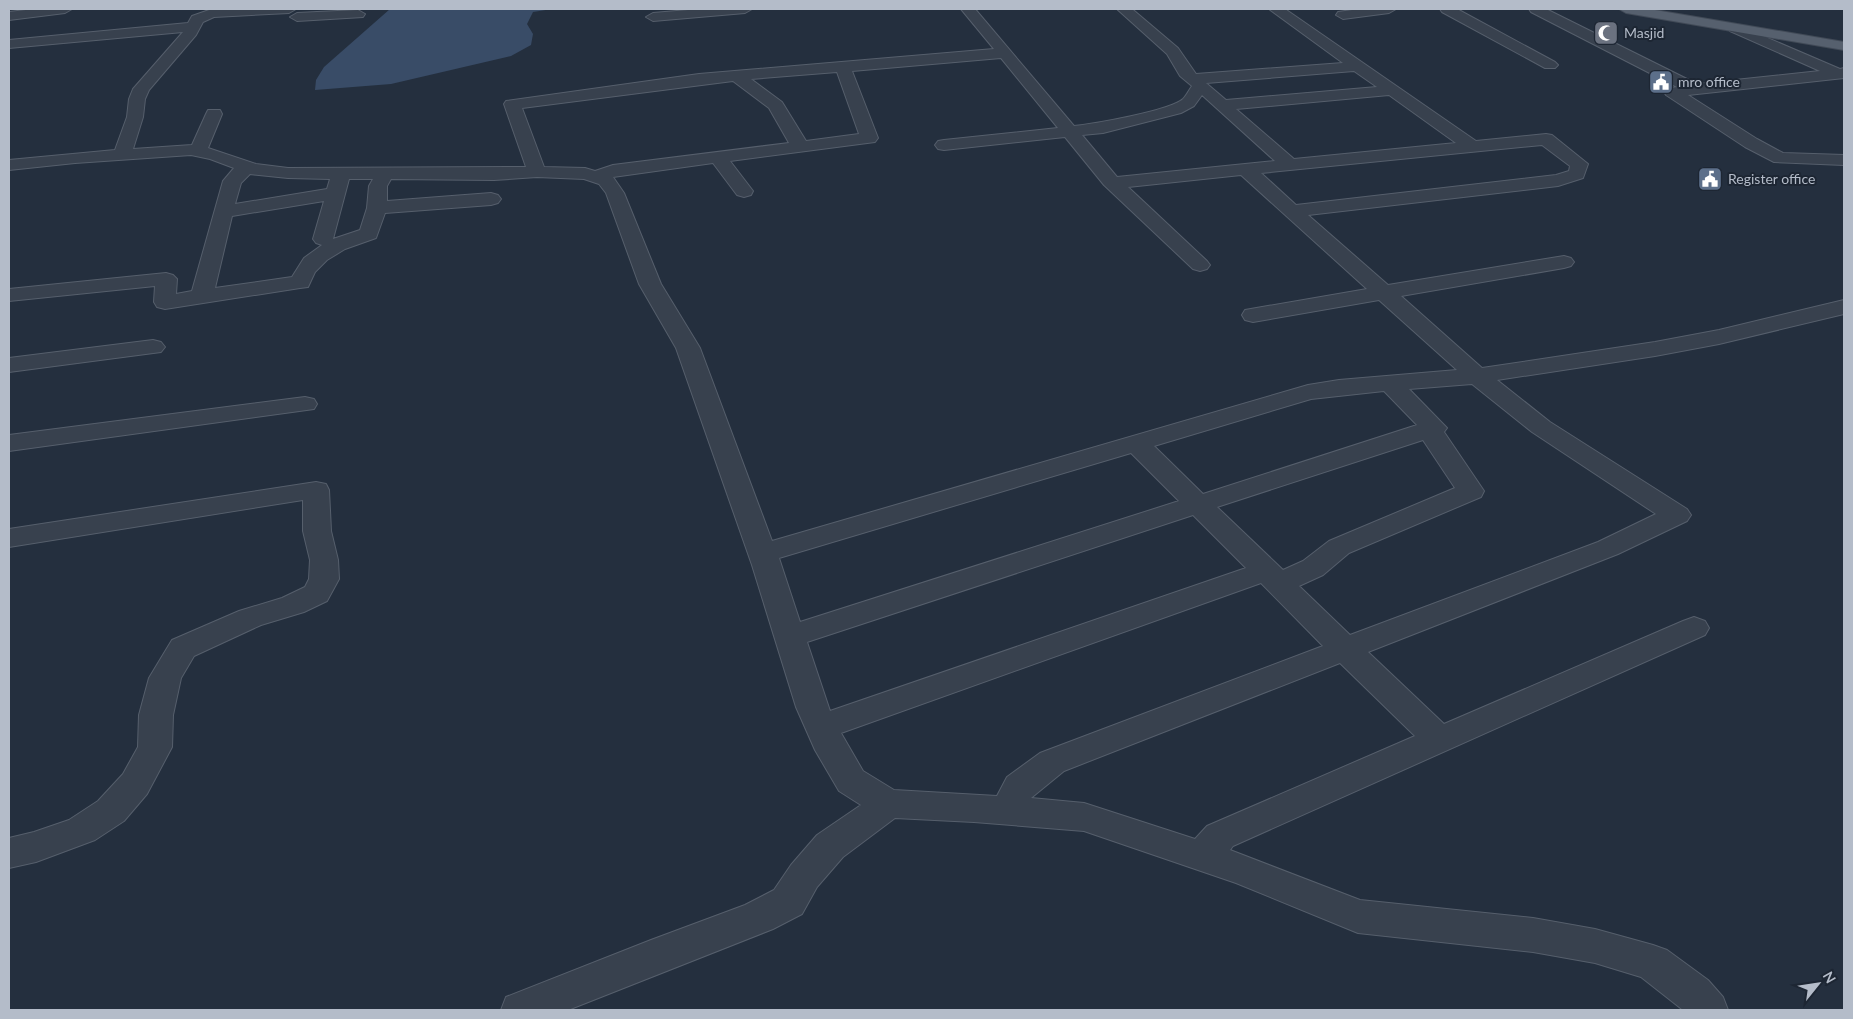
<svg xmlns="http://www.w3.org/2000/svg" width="1853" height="1019" viewBox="0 0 1853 1019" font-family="Lato,sans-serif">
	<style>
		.water { fill: #394c67 }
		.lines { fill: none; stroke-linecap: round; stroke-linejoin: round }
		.minor-casing { stroke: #565f6c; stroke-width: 2 }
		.major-casing { stroke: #414a57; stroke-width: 2 }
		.minor { fill: #38414e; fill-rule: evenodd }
		.major { fill: #56606e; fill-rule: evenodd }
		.labels { text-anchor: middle; stroke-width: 4; stroke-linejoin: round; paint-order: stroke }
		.far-poi-label { font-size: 14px; fill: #b4bcc9; stroke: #1d2633; text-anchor: start }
	</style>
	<rect width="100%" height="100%" fill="#242f3e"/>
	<path class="water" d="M390 9H552L533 12 527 24 533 34 531 45 511 56 391 84 315 90 316 80 324 67Z"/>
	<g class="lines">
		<defs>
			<path id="minor" d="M34 9H72L65 13 9 20V12Z
				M212 9H296L289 13 214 17 203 22 196 35 149 90 145 99 143 117 133 149 192 145 206 114 208 110H220L222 114 208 148 256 164 288 168 526 167 504 104 506 101 699 74 994 49 961 9H975L1074 126C1094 124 1169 111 1183 99 1186 96 1189 90 1192 86L1180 76 1167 54 1117 9H1132L1178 48 1196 74 1343 63 1269 9H1285L1476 141 1546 134 1552 135 1588 164 1583 178 1558 186 1308 215 1388 285 1564 256 1571 258 1574 262 1571 266 1564 268 1401 296 1482 368 1655 342 1719 330 1844 300V314L1719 344 1655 356 1497 380 1550 422 1687 509 1691 515 1687 521 1618 554 1368 652 1444 724 1683 621 1694 617 1705 621 1709 628 1705 635 1233 846 1230 850 1360 900 1533 918 1595 929 1653 945 1667 950 1708 980 1723 997 1728 1010H1683L1641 977 1595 963 1533 952 1358 933 1236 883 1084 831 974 822 895 818 843 857 817 887 802 914 773 929 568 1010H501L506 997 651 940 745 905 774 890 791 865 817 835 861 805 839 791 815 750 796 707 752 565 676 348 639 284 606 193 599 184 584 179 537 177 494 180 391 179 387 186V201L491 193 498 195 501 199 498 203 491 205 385 213 376 238 345 249 327 260 315 272 308 287 300 288 165 309 157 307 154 302 155 286 9 301V289L166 273 173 275 177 279 176 294 192 291 223 181 234 168 210 159 191 155 75 163 9 170V160L115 150 127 117 129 99 133 89 183 32 9 48V40L188 23 192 16ZM1001 58 1058 128 944 140 938 141 935 145 938 149 944 150 1065 137 1104 185 1193 269 1200 271 1207 269 1210 265 1207 261 1128 187 1241 175 1367 289 1245 310 1242 315 1245 320 1253 322 1379 300 1457 370 1339 380 1308 385 772 541 700 348 661 284 624 193 613 177 713 163 737 195 744 197 751 195 753 191 730 161 875 142 878 138 852 71ZM1354 71 1377 87 1226 100 1206 83ZM837 72 859 134 806 141 782 102 751 79ZM733 81 769 108 789 143 613 165 595 171 585 168 544 167 522 108ZM1202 95 1275 161 1117 177 1082 135 1103 133 1181 113 1194 106ZM1389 95 1456 143 1294 159 1236 109ZM1542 145 1570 166 1569 171 1556 175 1296 205 1261 173ZM250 174 288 178 330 179 327 189 235 204 241 183ZM349 179H373L369 186 367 208 360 230 333 239ZM324 201 313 239 316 243 322 245 304 258 292 277 215 288 232 216ZM1472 384 1532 432 1656 514 1598 542 1350 635 1299 586 1323 575 1349 553 1481 497 1484 491 1444 432 1447 428 1409 389ZM1384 391 1417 425 1203 494 1154 446 1311 399ZM1423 440 1455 488 1329 541 1303 561 1283 570 1217 507ZM1131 453 1179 501 800 622 779 558ZM1193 515 1246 568 830 711 807 642ZM1261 583 1323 646 1040 753 1007 777 997 796 894 790 863 771 841 733ZM1340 663 1415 736 1207 826 1195 839 1084 803 1031 798 1064 771Z
				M700 9H752L745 13 653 21 646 17 653 13Z
				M1359 9H1396L1389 13 1343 19 1336 15 1338 12Z
				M1440 9H1457L1555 62 1558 65 1555 68H1545L1442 12Z
				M1529 9H1546L1697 84 1820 71 1730 31 1728 28 1730 25 1735 24 1840 69 1844 68V78L1688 95 1757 139 1783 153 1844 155V165L1774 162 1745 147 1666 95 1664 92 1666 89 1677 87 1531 12Z
				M358 10 365 14 363 17 297 21 290 17 297 13Z
				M153 340 161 342 165 347 161 352 9 372V358Z
				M305 397 314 399 317 404 314 409 9 451V435Z
				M316 482 326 484 329 490 331 531 338 560 339 579 327 601 304 612 261 625 194 656 181 678 173 715 172 747 147 794 124 821 95 840 36 862 9 868V838L34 832 69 820 98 801 123 774 138 747 139 715 149 678 172 640 239 611 282 598 305 587 309 579 310 560 303 531V500L9 547V529Z"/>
			<path id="major" d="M1619 9H1649L1844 42V50L1626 13Z"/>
		</defs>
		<use href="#minor" class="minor-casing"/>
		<use href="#major" class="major-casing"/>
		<use href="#minor" class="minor"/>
		<use href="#major" class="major"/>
	</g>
	<defs>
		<symbol id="mosque-square" viewBox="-11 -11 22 22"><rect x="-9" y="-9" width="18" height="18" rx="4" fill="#6b7280" stroke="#1d2633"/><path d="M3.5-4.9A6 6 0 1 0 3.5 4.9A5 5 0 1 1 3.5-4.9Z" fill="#fff"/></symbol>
		<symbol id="civic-square" viewBox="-11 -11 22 22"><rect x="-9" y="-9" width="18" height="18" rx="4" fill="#5c6f8a" stroke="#1d2633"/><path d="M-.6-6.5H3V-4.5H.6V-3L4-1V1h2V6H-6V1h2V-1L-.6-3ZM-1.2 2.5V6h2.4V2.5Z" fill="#fff"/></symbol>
	</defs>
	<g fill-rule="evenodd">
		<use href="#mosque-square" x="1592" y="19" width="28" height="28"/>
		<use href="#civic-square" x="1647" y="68" width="28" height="28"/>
		<use href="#civic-square" x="1696" y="165" width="28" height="28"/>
	</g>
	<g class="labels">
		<g class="far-poi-label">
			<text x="1624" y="38">Masjid</text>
			<text x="1678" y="87">mro office</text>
			<text x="1728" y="184">Register office</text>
		</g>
	</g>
	<rect width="1853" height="1019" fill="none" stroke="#b4bcc9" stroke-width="20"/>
	<g transform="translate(1818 984) rotate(60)" stroke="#1d2633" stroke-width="4" paint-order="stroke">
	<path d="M0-4L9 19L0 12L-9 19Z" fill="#b4bcc9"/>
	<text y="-8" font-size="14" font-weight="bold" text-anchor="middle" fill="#b4bcc9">N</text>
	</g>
</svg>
